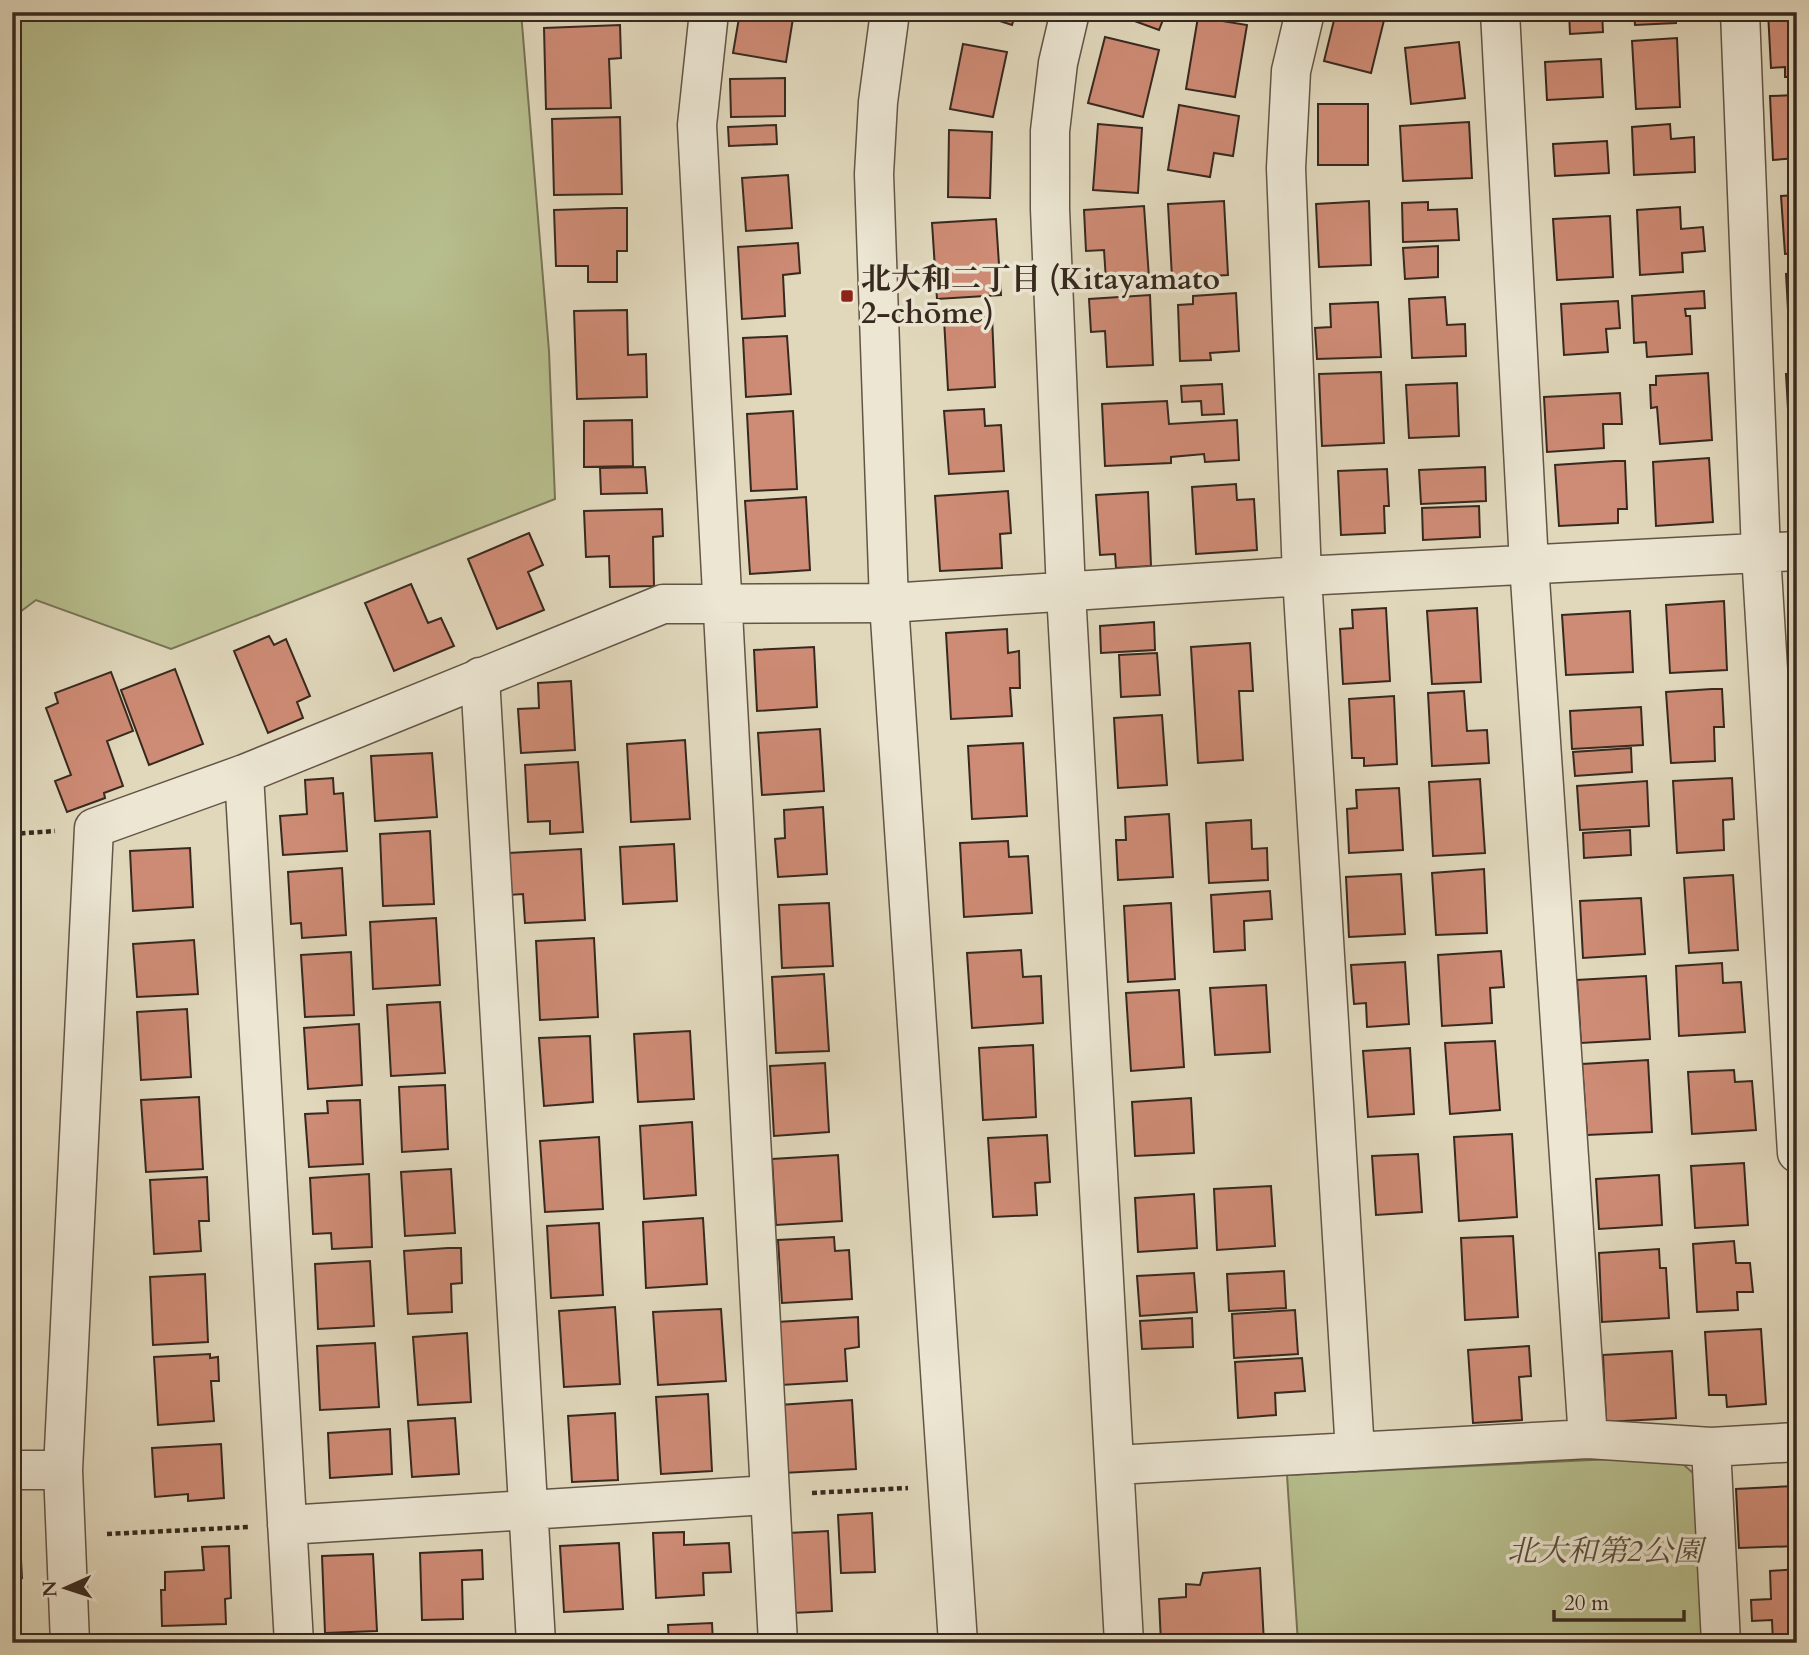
<svg xmlns="http://www.w3.org/2000/svg" width="1809" height="1655" viewBox="0 0 1809 1655" font-family="Cardo,'Noto Serif JP',serif">
	<style>
		.green { fill: #b7be8d; stroke: #777456; stroke-width: 2 }
		.building { fill: #ce8b75; stroke: #37291f; stroke-width: 2 }
		.lines { fill: none; stroke-linecap: round; stroke-linejoin: round }
		.minor-casing { stroke: #625546; stroke-width: 41 }
		.tertiary-casing { stroke: #625546; stroke-width: 41 }
		.path { stroke: #37291f; stroke-width: 4.5; stroke-dasharray: 5 3.5; stroke-linecap: butt }
		.minor { stroke: #ece6d3; stroke-width: 38 }
		.tertiary { stroke: #ece6d3; stroke-width: 38 }
		.poi-dot { fill: #8f2418; stroke: #ece6d3; stroke-width: 2.5 }
		.labels { text-anchor: middle; stroke-width: 7; stroke-linejoin: round; paint-order: stroke }
		.poi-label { font-size: 30px; font-weight: bold; fill: #37291f; stroke: #ece6d3; text-anchor: start }
		.park-label { font-size: 30px; font-style: italic; fill: #574e3a; stroke: #ece6d3 }
	</style>
	<rect width="100%" height="100%" fill="#e1d8bc"/>
	<filter id="stains"><feTurbulence type="fractalNoise" baseFrequency=".00286" numOctaves="4"/><feColorMatrix values="0 0 0 0 .2 0 0 0 0 .09 0 0 0 0 .02 0 0 0 .5 -.17"/></filter>
	<radialGradient id="worn" r=".72"><stop offset=".6" stop-color="#630" stop-opacity="0"/><stop offset="1" stop-color="#630" stop-opacity=".3"/></radialGradient>
	<path class="green" d="M12 12H521L549 351 555 499 171 649 36 600 12 618Z
		M1674 1456 1693 1473 1704 1643H1298L1287 1475Z"/>
	<path class="building" d="M740 12H794L786 62 733 53Z
		M972 12H1016L1012 25Z
		M1110 12H1166L1159 30Z
		M1336 12H1386L1371 73 1324 61Z
		M1569 12H1602L1603 32 1570 34Z
		M1634 12H1675L1676 23 1635 25Z
		M1768 12H1797V77H1785V67L1771 68Z
		M1198 17 1247 25 1235 97 1186 89Z
		M620 25 621 58 609 59 611 108 546 109 544 28Z
		M1105 37 1159 50 1143 117 1088 103Z
		M1677 38 1680 107 1636 109 1632 41Z
		M1459 42 1465 98 1411 104 1405 48Z
		M963 44 1007 52 993 117 950 109Z
		M1601 59 1603 97 1547 100 1545 62Z
		M785 78V116L731 117 730 79Z
		M1797 95V158L1773 160 1770 96Z
		M1318 104H1368V165H1318Z
		M1179 105 1239 116 1233 156 1214 153 1210 177 1168 170Z
		M620 117 622 194 554 195 552 119Z
		M1469 122 1472 178 1403 181 1400 126Z
		M1098 124 1142 128 1138 193 1093 190Z
		M1670 124 1671 139 1694 137 1695 172 1634 175 1632 127Z
		M776 125 777 144 729 146 728 127Z
		M949 130 992 132 990 198 948 197Z
		M1607 141 1609 173 1555 176 1553 144Z
		M788 175 792 228 746 231 742 178Z
		M1797 195V253L1785 254 1781 196Z
		M1224 201 1228 275 1172 278 1168 204Z
		M1369 201 1371 265 1319 267 1316 204Z
		M1428 202V210L1457 209 1459 240 1403 242 1402 203Z
		M1144 206 1149 278 1106 280 1104 250 1086 251 1084 210Z
		M1680 207 1681 229 1703 227 1705 251 1682 253 1683 272 1640 275 1637 210Z
		M615 208H627V251H617V282H588V266H556L554 210Z
		M1610 216 1613 277 1557 280 1553 219Z
		M996 219 1001 295 937 299 932 223Z
		M798 243 800 273 783 275 785 316 742 319 738 247Z
		M1438 246V277L1405 279 1403 248Z
		M1797 273V344L1790 345 1786 274Z
		M1704 291 1705 308 1685 309 1686 316H1690L1692 354 1647 357 1646 342 1634 343 1632 296Z
		M1236 293 1239 351 1210 353 1211 360 1180 361 1178 305 1193 304V296Z
		M1150 295 1153 365 1107 367 1105 331 1091 332 1089 299Z
		M1445 297 1447 325 1465 324 1466 356 1412 358 1409 299Z
		M1618 301 1620 328 1606 329 1608 352 1564 355 1561 304Z
		M1378 302 1381 357 1317 359 1315 328 1331 327 1330 304Z
		M627 310 628 355 646 354 647 397 577 399 574 311Z
		M992 316 995 387 948 390 944 319Z
		M787 336 791 394 746 397 743 338Z
		M1381 372 1384 443 1322 446 1319 374Z
		M1708 373 1712 440 1660 444 1657 407 1651 408 1650 385H1656V376Z
		M1786 374H1797V426H1789Z
		M1457 383 1459 436 1409 438 1406 385Z
		M1222 384 1224 414 1202 415 1201 401 1182 402 1181 386Z
		M1620 393 1622 424H1603L1604 448 1547 452 1544 397Z
		M1167 401 1169 424 1237 420 1239 460 1205 462 1204 454 1171 457V463L1105 466 1102 404Z
		M984 409 985 426 1001 425 1004 471 949 474 944 411Z
		M793 411 797 489 751 491 747 414Z
		M632 420 633 466 584 467V421Z
		M1709 458 1713 522 1656 526 1653 462Z
		M1615 461H1625L1627 509H1618V523L1559 526 1555 465Z
		M645 467 647 493 601 494 600 468Z
		M1485 467 1486 501 1421 504 1419 470Z
		M1387 469 1389 506H1384L1385 533 1341 535 1338 471Z
		M1236 484 1237 500 1254 499 1257 550 1196 554 1192 487Z
		M1008 491 1011 533 1000 534 1002 568 940 571 935 496Z
		M1148 492 1151 566 1116 568 1115 554 1100 555 1096 495Z
		M806 497 810 570 750 574 745 501Z
		M1479 506 1480 537 1423 540 1422 508Z
		M662 509 663 536 653 537 654 586 610 587 609 556 586 557 584 511Z
		M529 533 543 565 528 572 544 610 497 629 468 559Z
		M411 584 428 623 441 618 454 646 394 671 365 603Z
		M1724 601 1727 670 1670 673 1666 605Z
		M1386 608 1390 681 1343 684 1340 629 1353 628 1352 610Z
		M1477 608 1481 682 1432 684 1427 611Z
		M1630 611 1633 672 1566 675 1562 615Z
		M1154 622 1155 650 1101 653 1100 626Z
		M1007 629 1008 653 1019 651 1020 688H1010L1012 716 951 719 946 633Z
		M269 636 274 645 286 639 310 696 297 702 303 718 268 733 234 651Z
		M1250 643 1253 691H1239L1243 760 1198 763 1191 647Z
		M814 647 817 707 757 711 754 650Z
		M1157 653 1160 695 1121 697 1119 655Z
		M175 669 203 744 149 765 121 690Z
		M111 672 133 731 107 741 123 786 104 793 105 798 67 812 55 781 71 775 46 708 58 703 55 693Z
		M571 681 575 750 521 753 518 709 539 708 538 683Z
		M1712 689H1722L1724 727H1714L1715 761 1671 763 1666 692Z
		M1464 691 1467 731 1487 730 1489 763 1432 766 1428 693Z
		M1394 696 1397 764 1364 766V758H1352L1349 699Z
		M1641 707 1643 745 1572 749 1570 711Z
		M1162 715 1167 785 1118 788 1114 718Z
		M820 729 824 791 762 795 758 733Z
		M685 740 690 819 631 822 627 744Z
		M1023 743 1027 816 972 819 968 746Z
		M1631 748 1632 772 1575 776 1573 752Z
		M432 753 437 817 375 821 371 756Z
		M578 762 583 832 550 834V821L528 822 525 765Z
		M333 778 334 794 343 793 347 851 283 855 280 816 307 814 305 780Z
		M1732 778 1734 819 1723 820 1724 850 1677 853 1673 781Z
		M1480 779 1485 853 1433 856 1429 782Z
		M1647 781 1649 826 1580 830 1577 786Z
		M1399 788 1403 850 1349 853 1347 809 1357 808 1356 790Z
		M823 807 827 874 778 877 775 839 785 838 784 810Z
		M1169 814 1173 877 1118 880 1116 840H1126L1125 817Z
		M1251 820 1252 849 1267 848 1268 880 1209 883 1206 823Z
		M1630 830 1631 855 1584 858 1583 833Z
		M430 831 434 904 383 906 380 834Z
		M1008 841 1009 857 1028 856 1032 913 964 917 960 843Z
		M674 844 677 901 623 904 620 847Z
		M190 848 193 907 133 911 130 851Z
		M581 849 585 920 525 923 523 894 509 895 506 853Z
		M342 868 346 935 302 938 301 923 291 924 288 872Z
		M1484 869 1487 933 1436 935 1432 873Z
		M1401 874 1405 934 1349 937 1346 877Z
		M1733 875 1738 950 1689 953 1684 878Z
		M1270 891 1272 919 1244 921 1245 950 1214 952 1211 895Z
		M1641 898 1645 954 1583 958 1580 901Z
		M829 903 833 966 782 968 779 905Z
		M1171 903 1175 979 1128 982 1124 906Z
		M436 918 440 985 373 989 370 922Z
		M594 938 598 1017 540 1020 536 941Z
		M194 940 198 994 137 997 133 944Z
		M1021 950 1023 977 1041 976 1043 1023 972 1028 967 953Z
		M1501 951 1504 987 1490 988 1492 1023 1442 1026 1438 955Z
		M351 952 354 1015 305 1017 301 955Z
		M1405 962 1409 1024 1367 1027 1366 1003 1354 1004 1351 965Z
		M1722 963 1723 983 1741 982 1745 1032 1679 1036 1676 966Z
		M824 974 829 1051 776 1053 772 977Z
		M1646 976 1650 1039 1581 1043 1577 980Z
		M1266 985 1270 1052 1215 1055 1210 988Z
		M1179 990 1184 1067 1131 1071 1126 993Z
		M440 1002 445 1073 391 1076 387 1005Z
		M187 1009 191 1077 141 1080 137 1012Z
		M359 1024 362 1085 308 1089 304 1028Z
		M690 1031 694 1099 638 1102 634 1034Z
		M590 1036 593 1102 544 1106 539 1038Z
		M1495 1041 1500 1110 1450 1114 1445 1043Z
		M1033 1045 1036 1117 983 1120 979 1048Z
		M1410 1048 1414 1114 1368 1117 1363 1051Z
		M1648 1060 1652 1132 1587 1135 1582 1064Z
		M825 1063 829 1132 774 1136 770 1066Z
		M1734 1070 1735 1082 1752 1081 1756 1130 1692 1134 1688 1072Z
		M445 1085 448 1149 402 1152 399 1087Z
		M199 1097 203 1169 146 1172 141 1100Z
		M1191 1098 1194 1153 1135 1156 1132 1102Z
		M360 1100 363 1164 309 1167 305 1114 328 1113 327 1101Z
		M692 1122 696 1195 644 1199 640 1126Z
		M1512 1134 1517 1217 1459 1221 1454 1137Z
		M1047 1135 1050 1182 1035 1183 1037 1215 993 1217 988 1138Z
		M599 1137 603 1209 545 1212 540 1141Z
		M1418 1154 1422 1212 1376 1215 1372 1156Z
		M838 1155 842 1221 776 1225 772 1159Z
		M1744 1163 1748 1225 1695 1228 1691 1166Z
		M451 1169 455 1233 405 1236 401 1172Z
		M369 1174 372 1247 332 1249 331 1233 313 1234 310 1178Z
		M1659 1175 1662 1225 1599 1229 1596 1179Z
		M207 1177 209 1221H199L201 1251 154 1254 150 1180Z
		M1271 1186 1275 1246 1217 1250 1214 1189Z
		M1194 1194 1197 1248 1138 1252 1135 1198Z
		M703 1218 707 1284 646 1288 643 1222Z
		M599 1223 603 1295 551 1298 547 1226Z
		M1513 1236 1518 1317 1465 1320 1461 1238Z
		M834 1237 835 1251 849 1250 852 1299 782 1303 778 1240Z
		M1734 1241 1736 1263H1750L1753 1292H1737L1738 1310 1697 1312 1693 1244Z
		M448 1248H461L462 1283 451 1284 452 1312 408 1314 404 1251Z
		M1659 1249 1660 1268H1666L1669 1318 1602 1322 1599 1253Z
		M370 1261 374 1326 318 1329 315 1264Z
		M1284 1271 1286 1308 1229 1311 1227 1274Z
		M1194 1273 1197 1312 1140 1316 1137 1276Z
		M205 1274 208 1342 153 1345 150 1277Z
		M615 1307 620 1384 564 1387 559 1311Z
		M721 1309 726 1381 658 1385 653 1312Z
		M1295 1310 1298 1354 1234 1358 1232 1314Z
		M858 1317 859 1347 845 1349 847 1381 781 1385 777 1322Z
		M1192 1318 1193 1347 1142 1349 1140 1321Z
		M1761 1329 1766 1404 1727 1407 1726 1395H1709L1705 1332Z
		M467 1333 471 1402 418 1405 413 1337Z
		M375 1343 379 1407 320 1410 317 1346Z
		M1529 1346 1531 1376 1519 1377 1522 1420 1473 1423 1468 1350Z
		M1672 1351 1676 1418 1606 1422 1603 1355Z
		M210 1354V1358L218 1357 219 1381H211L214 1421 158 1425 154 1357Z
		M1302 1358 1305 1391 1275 1393 1276 1415 1238 1418 1235 1362Z
		M708 1394 712 1471 661 1474 656 1397Z
		M852 1400 856 1469 783 1473 779 1405Z
		M615 1413 618 1480 572 1482 568 1416Z
		M455 1418 459 1474 412 1477 408 1421Z
		M390 1429 392 1474 330 1478 328 1433Z
		M221 1444 224 1498 188 1501V1494L155 1497 152 1448Z
		M1795 1486 1797 1546 1739 1548 1736 1489Z
		M872 1513 875 1572 841 1573 838 1515Z
		M19 1523 22 1578 12 1579V1524Z
		M828 1531 832 1611 792 1613 788 1533Z
		M684 1532V1545L729 1543 731 1572 703 1573 704 1595 656 1598 653 1533Z
		M619 1543 623 1609 564 1612 560 1546Z
		M229 1546 231 1598 225 1599 226 1624 162 1626 161 1590H165V1572L204 1570 202 1547Z
		M482 1550 483 1579 462 1580 463 1619 422 1620 420 1553Z
		M373 1554 377 1631 325 1633 322 1556Z
		M1260 1568 1264 1643H1161L1159 1599 1186 1597V1584L1200 1585 1203 1573Z
		M1797 1569V1642L1773 1643 1772 1620 1752 1621 1751 1600 1771 1599 1770 1571Z
		M712 1623 713 1643H669L668 1625Z
		M850 1635 851 1643H804V1637Z
		M212 1637V1643H170V1639Z"/>
	<g class="lines">
		<defs>
			<path id="minor" d="M709 12 697 125 778 1643
				M1070 12 1058 63 1050 131V209L1066 592 1124 1643
				M1305 12 1291 71 1286 168 1302 576 1355 1452
				M1500 12 1529 564 1588 1439
				M1740 12 1761 553 1797 1153
				M480 677 536 1643
				M244 774 294 1643
				M1711 1447 1721 1643
				M1115 1465 1588 1439 1711 1447 1797 1442
				M12 1470H63
				M287 1525 769 1495
				M70 1643 63 1470 94 828 244 774 663 604 889 603 1302 576 1797 551"/>
			<path id="tertiary" d="M890 12 878 102 874 174 889 603 958 1643"/>
		</defs>
		<use href="#minor" class="minor-casing"/>
		<use href="#tertiary" class="tertiary-casing"/>
		<path class="path" d="M12 834 55 831
			M812 1493 908 1488
			M107 1534 248 1527"/>
		<use href="#minor" class="minor"/>
		<use href="#tertiary" class="tertiary"/>
	</g>
	<rect class="poi-dot" x="840" y="289" width="14" height="14" rx="3.5"/>
	<g class="labels">
		<g class="poi-label">
			<text x="861" y="289">北大和二丁目 (Kitayamato<tspan x="861" dy="34">2-chōme)</tspan></text>
		</g>
		<g class="park-label">
			<text x="1605" y="1561">北大和第2公園</text>
		</g>
	</g>
	<rect width="1809" height="1655" fill="none" stroke="#e1d8bc" stroke-width="42"/>
	<rect x="14" y="14" width="1781" height="1627" fill="none" stroke="#37291f" stroke-width="3.5"/>
	<rect x="21" y="21" width="1767" height="1613" fill="none" stroke="#37291f" stroke-width="2"/>
	<g transform="translate(66 1588) rotate(267)" stroke="#ece6d3" stroke-width="5" paint-order="stroke">
	<path d="M0-5L12 26L0 18L-12 26Z" fill="#37291f"/>
	<text y="-10" font-size="19" font-weight="bold" text-anchor="middle" fill="#37291f">N</text>
	</g>
	<path d="M1554 1610v10h130v-10" fill="none" stroke="#37291f" stroke-width="3.5"/>
	<text x="1564" y="1610" font-size="21" fill="#37291f" stroke="#ece6d3" stroke-width="5" paint-order="stroke">20 m</text>
	<rect width="100%" height="100%" filter="url(#stains)"/>
	<rect width="100%" height="100%" fill="url(#worn)"/>
</svg>
